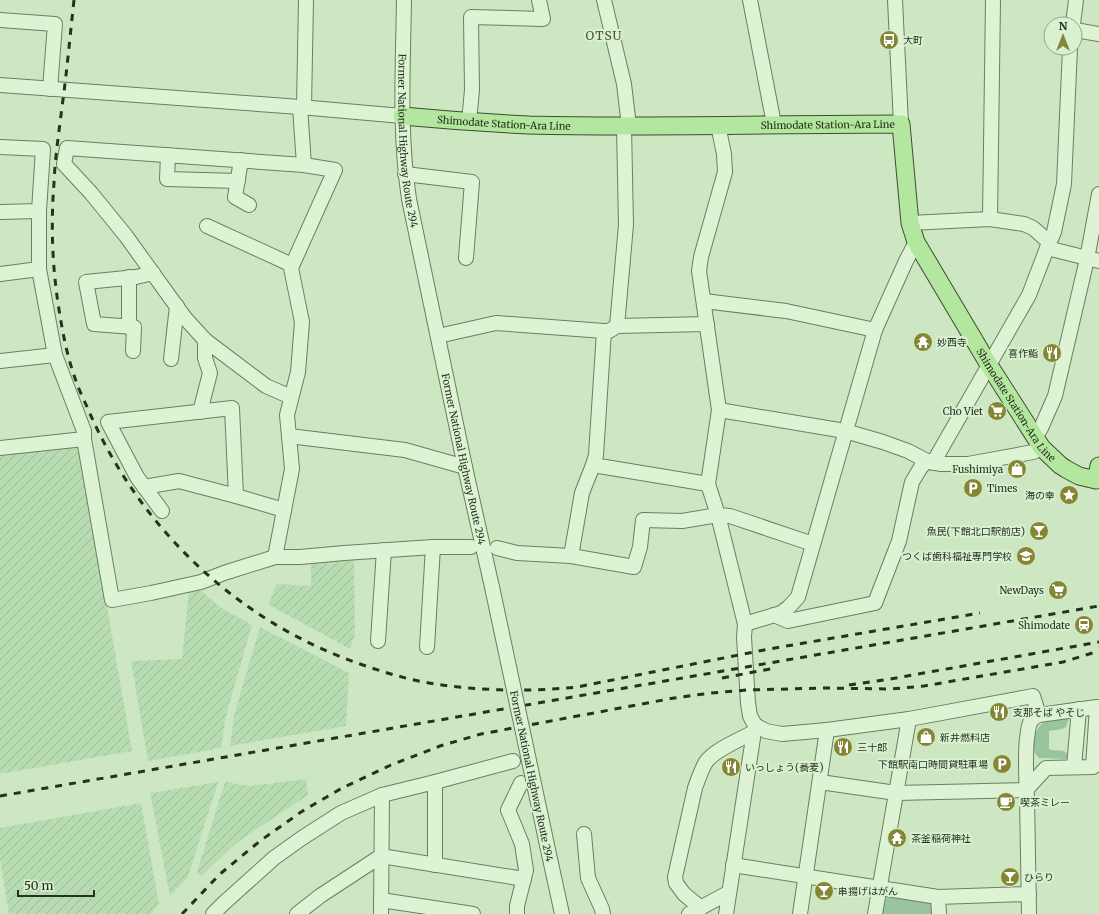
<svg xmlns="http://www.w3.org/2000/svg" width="1099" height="914" viewBox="0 0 1099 914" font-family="Merriweather,'Noto Sans JP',serif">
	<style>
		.farmland { fill: url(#farmland-furrows) }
		.green { fill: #98c49e }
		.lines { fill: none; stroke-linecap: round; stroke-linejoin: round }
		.minor-casing { stroke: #6c7f5c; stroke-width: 16 }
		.major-casing { stroke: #3f4d2f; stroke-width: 19 }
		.minor { stroke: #ddf3d4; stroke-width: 14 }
		.major { stroke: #b3e69e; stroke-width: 17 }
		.rail { stroke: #27311e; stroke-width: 3; stroke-dasharray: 7 7; stroke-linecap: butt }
		.minor-bridge-casing { stroke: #6c7f5c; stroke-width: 16; stroke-linecap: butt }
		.minor-bridge { stroke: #ddf3d4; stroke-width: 14 }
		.labels { text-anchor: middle; stroke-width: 4; stroke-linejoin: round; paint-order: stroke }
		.poi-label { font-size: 10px; fill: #27311e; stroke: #d9f0d1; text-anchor: start }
		.street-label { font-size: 10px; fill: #27311e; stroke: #d9f0d1 }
		.quarter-label { font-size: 12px; letter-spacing: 1px; fill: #4c5823; stroke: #d9f0d1 }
	</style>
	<defs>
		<pattern id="farmland-furrows" width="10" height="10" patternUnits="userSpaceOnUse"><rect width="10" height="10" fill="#b7dcb1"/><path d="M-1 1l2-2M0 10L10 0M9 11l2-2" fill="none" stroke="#9dbd98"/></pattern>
	</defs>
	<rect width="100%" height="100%" fill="#cde7c2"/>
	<path class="farmland" d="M79 445 132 751 0 774V455Z
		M354 556 355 634 350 649 269 605 276 584 311 586V562Z
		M199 589 220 607 252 625 226 716 221 748 148 761 131 661 182 659 189 590Z
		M260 627 349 673 346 726 230 746 234 715Z
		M306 779 308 795 239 841 201 876 197 872 225 782 250 786Z
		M218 782 188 877 170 896 150 793Z
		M141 803 159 904 151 914H9L0 860V828Z"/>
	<path class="green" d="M1065 718 1069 719 1066 727 1062 729 1049 731V749C1057 753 1067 746 1069 759L1039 758C1037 756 1035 754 1034 750 1032 742 1035 728 1043 723 1048 721 1059 720 1065 718Z
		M888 897 928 902 935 910V914H880L882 902Z"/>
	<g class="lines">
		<defs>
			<g id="minor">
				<path id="s1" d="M404 0C403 66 399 133 409 199L465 467 492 587"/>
				<path d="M604 0 624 84 629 126"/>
				<path d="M750 0 774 124"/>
				<path d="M895 0 901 124"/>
				<path d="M0 20 55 24 50 89"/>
				<path d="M1073 24 1076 0"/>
				<path d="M1075 30 1099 34"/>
				<path d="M0 85 300 107 402 116"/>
				<path d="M300 107 304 165"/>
				<path d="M304 107 306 0"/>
				<path d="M469 122 472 90 471 17 543 19 539 0"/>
				<path d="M718 125 724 154 725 172 701 257 699 271 719 410 708 484 718 515 745 624 744 637 748 703 750 716 755 725 726 914"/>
				<path d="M0 147 43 149 39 211V269L55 355 84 431V439L112 600 151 593 201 582 224 573 275 557H300L344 553 433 547H471"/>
				<path d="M168 155 167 179 238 181"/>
				<path d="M241 160 235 197 249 205"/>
				<path d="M405 174 472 182 466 258"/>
				<path d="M0 212 39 211"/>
				<path d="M990 219 993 0"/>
				<path d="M910 223 990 219 1024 224 1033 228 1049 242"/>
				<path d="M207 226 292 265"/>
				<path d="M1047 248 1099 261"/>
				<path d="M0 274 39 269"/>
				<path d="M704 301 786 311 875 330"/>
				<path d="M617 326 626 225 624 126"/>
				<path d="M129 327V277"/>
				<path d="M438 336 496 323 604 331H609L617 326 707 324"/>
				<path d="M133 351 134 327 94 324 86 282 136 277 153 273"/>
				<path d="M171 359 177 306"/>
				<path d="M0 361 55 355"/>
				<path d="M719 410 845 431 883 442 908 451 927 461 940 464H968L1033 452 1042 448"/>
				<path d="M200 412 210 373 205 358V340"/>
				<path d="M289 436 405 450 465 467"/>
				<path d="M1035 437 1041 428 1055 396 1087 259 1099 194"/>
				<path d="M0 448 84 439"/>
				<path d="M933 463 1029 295 1047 248 1054 232 1064 184 1070 48"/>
				<path d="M593 465 708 484"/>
				<path d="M144 487 179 481 236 496 284 510"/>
				<path d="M162 511 137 477 108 422 232 408 236 496"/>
				<path d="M497 548 517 553 571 556 634 567 640 547 643 520 682 521 718 515 730 516 813 544"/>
				<path d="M571 556 582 493 593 465 596 455 604 331"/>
				<path d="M275 557 292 469 287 415 298 372 302 322 291 268 335 170 304 165 67 148 64 164 91 193 126 236 185 318 205 340 266 386 291 397"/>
				<path d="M774 615 788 621 875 603 899 541 912 482 921 467 927 461"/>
				<path d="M745 624 781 613 789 607 798 597 875 330 906 261 916 242"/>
				<path d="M378 641 384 550"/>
				<path d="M427 647 433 547"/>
				<path d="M755 725 766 731 782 734 827 730 909 719 1033 696 1039 715"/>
				<path d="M1074 767 1079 709"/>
				<path d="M435 782V865"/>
				<path d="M820 782 896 793 1026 790 1046 768 1093 767 1097 707 1039 715C1035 717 1032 718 1030 723 1028 727 1028 733 1027 738 1025 757 1026 777 1027 797L1029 914"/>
				<path d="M584 834 588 878 602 909 603 914"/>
				<path d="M547 845 562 914"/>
				<path d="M733 865 938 897 1029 894"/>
				<path d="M938 897 939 914"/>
				<path d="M381 900 473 914"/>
				<path d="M701 908 684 894 676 883 675 877 695 788C698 780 701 770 706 762 714 750 741 739 754 732"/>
				<path d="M213 914 224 903 274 858 302 838 341 813 382 795 435 782 513 761"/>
				<path d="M297 914 320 896 381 856 524 879"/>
				<path d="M381 914 382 795"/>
				<path d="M517 914V906L526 870 522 844 508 810 521 783"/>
				<path d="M689 914 728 893"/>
				<path d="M800 914 827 730"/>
				<path d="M875 914 909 719"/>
			</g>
			<g id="major">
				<path id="s2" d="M402 116C445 120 487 123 529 125 653 128 777 124 901 124L910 223 916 242 989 365 1042 448 1060 465 1066 469 1079 476 1096 480 1099 466"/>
			</g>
		</defs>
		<use href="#minor" class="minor-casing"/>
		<use href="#major" class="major-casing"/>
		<use href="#minor" class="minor"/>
		<use href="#major" class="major"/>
		<path class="rail" d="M74 0C70 36 67 71 62 107 59 132 55 158 54 183 51 220 52 259 57 296 61 324 66 354 76 381 79 390 84 400 88 409 139 528 238 622 360 664 383 672 406 679 429 683 477 691 529 692 577 687L769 649 980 613
			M722 678 775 668
			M849 685 890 679 1099 642
			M0 796 1099 606
			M182 914 220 874 260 841 301 812 342 788 391 765 440 746 481 734 674 698 711 693 747 690 825 688 891 689 924 686 1063 662 1099 651"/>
		<defs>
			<path id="minor-bridge" d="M492 587 547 845"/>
		</defs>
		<use href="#minor-bridge" class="minor-bridge-casing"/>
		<use href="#minor-bridge" class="minor-bridge"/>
	</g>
	<defs>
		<symbol id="bus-disc" viewBox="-11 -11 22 22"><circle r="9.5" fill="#858633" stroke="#d9f0d1"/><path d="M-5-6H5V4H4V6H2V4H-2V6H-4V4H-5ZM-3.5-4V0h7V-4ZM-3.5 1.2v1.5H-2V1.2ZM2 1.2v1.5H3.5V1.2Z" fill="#fff"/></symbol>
		<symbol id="temple-disc" viewBox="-11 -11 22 22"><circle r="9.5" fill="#858633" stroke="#d9f0d1"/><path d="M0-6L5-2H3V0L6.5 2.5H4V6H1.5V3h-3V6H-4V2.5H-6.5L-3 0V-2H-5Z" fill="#fff"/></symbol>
		<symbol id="restaurant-disc" viewBox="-11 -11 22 22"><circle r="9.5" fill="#858633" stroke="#d9f0d1"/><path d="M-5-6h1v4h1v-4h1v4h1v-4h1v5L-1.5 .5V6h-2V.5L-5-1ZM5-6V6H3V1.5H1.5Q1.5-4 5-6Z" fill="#fff"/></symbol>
		<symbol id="supermarket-disc" viewBox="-11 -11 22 22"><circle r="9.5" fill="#858633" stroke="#d9f0d1"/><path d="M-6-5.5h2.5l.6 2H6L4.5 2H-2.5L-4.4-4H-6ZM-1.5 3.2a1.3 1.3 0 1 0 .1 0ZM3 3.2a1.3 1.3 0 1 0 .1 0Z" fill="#fff"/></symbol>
		<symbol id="shop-disc" viewBox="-11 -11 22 22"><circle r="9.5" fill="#858633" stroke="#d9f0d1"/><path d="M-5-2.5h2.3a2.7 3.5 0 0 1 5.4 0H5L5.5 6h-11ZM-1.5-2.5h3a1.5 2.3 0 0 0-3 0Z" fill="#fff"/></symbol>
		<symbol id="parking-disc" viewBox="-11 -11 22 22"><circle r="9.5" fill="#858633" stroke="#d9f0d1"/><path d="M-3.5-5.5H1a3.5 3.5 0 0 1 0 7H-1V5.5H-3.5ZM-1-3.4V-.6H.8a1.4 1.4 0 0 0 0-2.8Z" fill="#fff"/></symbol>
		<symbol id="sight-disc" viewBox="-11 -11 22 22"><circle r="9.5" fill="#858633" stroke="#d9f0d1"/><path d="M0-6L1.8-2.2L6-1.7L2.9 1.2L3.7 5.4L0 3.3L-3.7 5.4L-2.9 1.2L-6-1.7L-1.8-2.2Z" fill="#fff"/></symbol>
		<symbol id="bar-disc" viewBox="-11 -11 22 22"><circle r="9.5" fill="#858633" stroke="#d9f0d1"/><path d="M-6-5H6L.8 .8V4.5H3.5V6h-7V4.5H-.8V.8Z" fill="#fff"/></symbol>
		<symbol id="school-disc" viewBox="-11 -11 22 22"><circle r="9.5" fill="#858633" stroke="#d9f0d1"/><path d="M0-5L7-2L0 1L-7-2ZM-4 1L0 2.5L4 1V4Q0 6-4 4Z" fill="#fff"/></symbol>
		<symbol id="station-disc" viewBox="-11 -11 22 22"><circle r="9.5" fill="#858633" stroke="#d9f0d1"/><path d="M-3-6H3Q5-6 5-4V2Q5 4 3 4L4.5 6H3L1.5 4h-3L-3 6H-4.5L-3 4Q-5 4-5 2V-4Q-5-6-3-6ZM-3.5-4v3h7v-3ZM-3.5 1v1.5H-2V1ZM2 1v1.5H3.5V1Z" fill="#fff"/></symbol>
		<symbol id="cafe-disc" viewBox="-11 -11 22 22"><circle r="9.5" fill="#858633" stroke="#d9f0d1"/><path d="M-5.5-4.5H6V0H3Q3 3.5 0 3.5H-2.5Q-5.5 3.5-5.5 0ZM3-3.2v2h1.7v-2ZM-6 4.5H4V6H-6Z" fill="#fff"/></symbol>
	</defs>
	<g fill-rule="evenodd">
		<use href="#bus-disc" x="878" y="29" width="22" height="22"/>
		<use href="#temple-disc" x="912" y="331" width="22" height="22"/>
		<use href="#restaurant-disc" x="1041" y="342" width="22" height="22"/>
		<use href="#supermarket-disc" x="986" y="400" width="22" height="22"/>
		<use href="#shop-disc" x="1006" y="458" width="22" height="22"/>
		<use href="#parking-disc" x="962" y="477" width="22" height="22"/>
		<use href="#sight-disc" x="1058" y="484" width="22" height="22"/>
		<use href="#bar-disc" x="1028" y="520" width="22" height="22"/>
		<use href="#school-disc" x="1015" y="545" width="22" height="22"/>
		<use href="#supermarket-disc" x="1047" y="579" width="22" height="22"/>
		<use href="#station-disc" x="1073" y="614" width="22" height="22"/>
		<use href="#restaurant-disc" x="988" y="701" width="22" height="22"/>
		<use href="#shop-disc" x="915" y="726" width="22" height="22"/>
		<use href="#restaurant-disc" x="832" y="736" width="22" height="22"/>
		<use href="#parking-disc" x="991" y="753" width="22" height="22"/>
		<use href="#restaurant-disc" x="720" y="756" width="22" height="22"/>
		<use href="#cafe-disc" x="995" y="791" width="22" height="22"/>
		<use href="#temple-disc" x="886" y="827" width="22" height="22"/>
		<use href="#bar-disc" x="999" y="866" width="22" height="22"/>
		<use href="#bar-disc" x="813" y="880" width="22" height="22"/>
	</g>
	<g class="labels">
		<g class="poi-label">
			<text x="903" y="44">大町</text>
			<text x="937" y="346">妙西寺</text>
			<text x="1038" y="357" text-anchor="end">喜作鮨</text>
			<text x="983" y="415" text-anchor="end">Cho Viet</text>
			<text x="1003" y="473" text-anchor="end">Fushimiya</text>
			<text x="987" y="492">Times</text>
			<text x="1055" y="499" text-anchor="end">海の幸</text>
			<text x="1025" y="535" text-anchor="end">魚民(下館北口駅前店)</text>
			<text x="1012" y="560" text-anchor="end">つくば歯科福祉専門学校</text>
			<text x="1044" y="594" text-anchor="end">NewDays</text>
			<text x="1070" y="629" text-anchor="end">Shimodate</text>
			<text x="1013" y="716">支那そば やそじ</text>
			<text x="940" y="741">新井燃料店</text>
			<text x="857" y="751">三十郎</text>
			<text x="988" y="768" text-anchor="end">下館駅南口時間貸駐車場</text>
			<text x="745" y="771">いっしょう(蕎麦)</text>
			<text x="1020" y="806">喫茶ミレー</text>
			<text x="911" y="842">茶釜稲荷神社</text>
			<text x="1024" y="881">ひらり</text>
			<text x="838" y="895">串揚げはがん</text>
		</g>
		<g class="street-label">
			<text dy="4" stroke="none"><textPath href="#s2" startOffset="102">Shimodate Station-Ara Line</textPath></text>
			<text dy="4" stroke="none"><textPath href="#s2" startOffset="426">Shimodate Station-Ara Line</textPath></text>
			<text dy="4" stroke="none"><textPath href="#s1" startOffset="141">Former National Highway Route 294</textPath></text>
			<text dy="4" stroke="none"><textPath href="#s2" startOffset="810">Shimodate Station-Ara Line</textPath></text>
			<text dy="4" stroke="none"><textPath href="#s1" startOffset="465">Former National Highway Route 294</textPath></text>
			<text transform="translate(532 776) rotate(78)" y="4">Former National Highway Route 294</text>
		</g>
		<g class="quarter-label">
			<text x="604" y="40">OTSU</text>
		</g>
	</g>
	<g transform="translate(1063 36)"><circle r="19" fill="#d9f0d1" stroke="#92a489"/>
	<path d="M0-3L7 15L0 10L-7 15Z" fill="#858633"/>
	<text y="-6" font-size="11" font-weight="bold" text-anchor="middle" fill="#27311e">N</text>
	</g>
	<path d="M18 890v6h76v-6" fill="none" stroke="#27311e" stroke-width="2"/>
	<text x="24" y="890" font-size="12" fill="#27311e" stroke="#d9f0d1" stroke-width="3" paint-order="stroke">50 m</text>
</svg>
